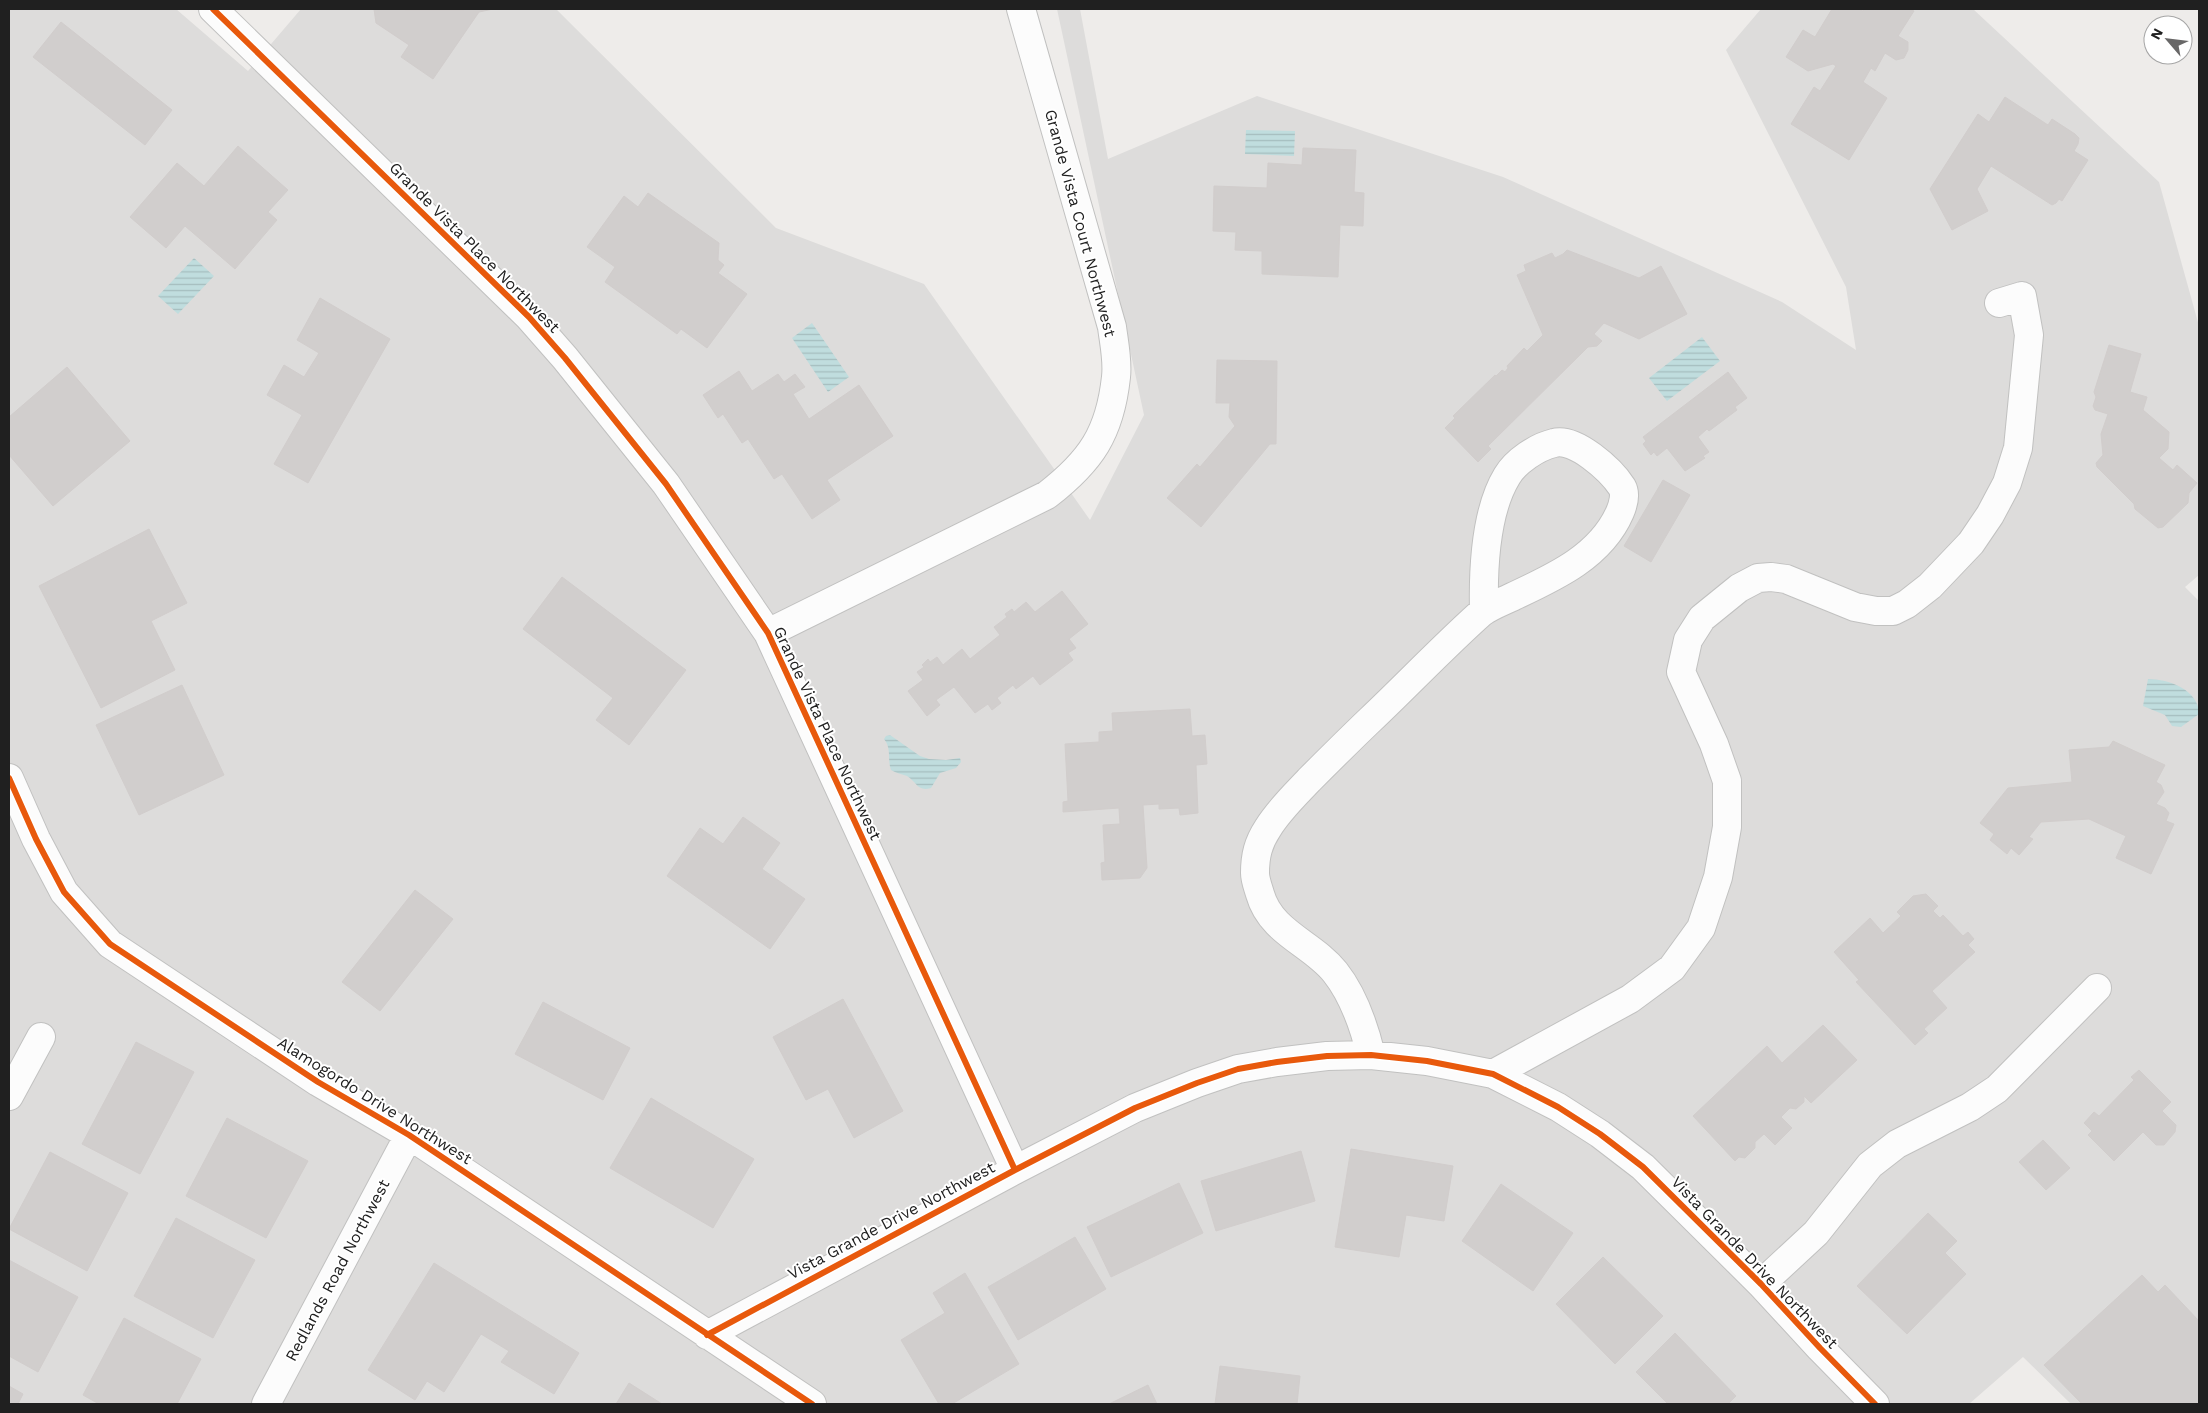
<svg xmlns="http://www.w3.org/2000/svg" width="2208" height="1413" viewBox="0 0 2208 1413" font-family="'Work Sans',sans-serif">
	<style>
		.residential { fill: #dddcdb }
		.water { fill: url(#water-rules) }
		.building { fill: #d1cecd; stroke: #d1cdcc }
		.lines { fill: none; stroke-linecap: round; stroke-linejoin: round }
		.minor-casing { stroke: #c1c1c0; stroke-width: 30 }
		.minor { stroke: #fcfcfc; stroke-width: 28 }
		.cycleway-casing { stroke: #fff; stroke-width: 9 }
		.cycleway { stroke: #e8590c; stroke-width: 6 }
		.labels { text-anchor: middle; stroke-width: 4; stroke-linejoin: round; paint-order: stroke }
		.street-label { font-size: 16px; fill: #202020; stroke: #fff }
	</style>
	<defs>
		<pattern id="water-rules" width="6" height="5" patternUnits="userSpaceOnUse" patternTransform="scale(1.25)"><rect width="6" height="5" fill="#c0ddde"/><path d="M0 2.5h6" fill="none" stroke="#a5bdbe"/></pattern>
	</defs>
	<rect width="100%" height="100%" fill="#eeecea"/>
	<path class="residential" d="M9 9H176L248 71 301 9H556L776 228 924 284 1090 520 1144 415 1057 9H1080L1108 159 1257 96 1503 177 1782 302 1856 350 1846 287 1726 50 1761 9H1973L2159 182 2199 326V575L2185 587 2199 601V1404H2071L2023 1357 1969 1404H9Z"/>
	<path class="water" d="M1246 130 1295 131 1294 156 1245 154Z
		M194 258 214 276 178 314 158 296Z
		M812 323 849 377 828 392 792 338Z
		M1702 337 1720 361 1667 401 1649 378Z
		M2148 679C2169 679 2199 690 2199 714L2181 727 2172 726 2165 715 2143 706Z
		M890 735 920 756 929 759 946 760 960 758 961 762 956 768 940 773 931 788C917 792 917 782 907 776 902 774 896 773 891 770 887 759 892 749 884 739L886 736Z"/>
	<path class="building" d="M374 9 435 10 493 9 479 12 433 79 401 57 409 45 376 23Z
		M1832 9H1859L1863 11 1865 9H1910L1914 11 1898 36 1908 42V50L1904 58 1896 60 1885 53 1875 71 1871 68 1863 82 1887 98 1849 160 1791 124 1814 87 1820 91 1836 66 1833 64 1808 71 1786 57 1803 30 1815 37Z
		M61 22 172 110 145 145 33 57Z
		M2005 97 2048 125 2052 119 2075 134 2079 138 2078 144 2074 151 2088 160 2062 201 2059 199 2056 203 2052 205 1991 166 1977 189 1988 211 1952 230 1930 189 1978 114 1989 122Z
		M238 146 288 190 268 212 277 220 235 269 185 226 166 248 130 217 177 163 204 186Z
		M1303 148 1356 150 1354 192 1364 193 1363 226 1340 225 1338 277 1262 274V251L1235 250 1236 232 1213 231 1214 186 1267 188 1268 163 1302 165Z
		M648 193 719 243 718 260 724 265 718 273 747 294 707 348 681 329 677 334 605 282 615 267 587 247 624 196 638 207Z
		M1567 250 1639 278 1661 266 1687 314 1639 339 1604 323 1594 334 1602 341 1597 346 1588 347 1488 446 1491 449 1478 462 1445 428 1455 418 1453 416 1495 375 1496 376 1502 370 1505 372 1508 368 1507 366 1524 348 1527 351 1543 335 1517 275 1526 271 1524 265 1552 253 1555 258 1563 254Z
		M320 298 390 339 308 483 274 464 302 415 267 395 284 365 304 377 319 353 297 340Z
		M2109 345 2141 354 2130 392 2147 397 2143 410 2169 432 2168 449 2159 458 2173 470 2177 465 2197 483 2189 493 2188 503 2163 527 2158 528 2135 509 2134 504 2097 467 2096 463 2103 455 2101 434 2108 414 2095 410 2093 406 2096 397 2094 392Z
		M1217 360 1277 361 1276 444H1270L1201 527 1167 498 1197 464 1200 467 1235 426 1229 417 1230 403H1216Z
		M67 367 130 441 53 506 9 455V417Z
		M739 371 752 391 778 374 784 382 795 374 805 387 793 394 809 419 859 385 893 436 827 480 840 500 812 519 782 474 774 479 748 439 742 443 723 414 718 418 703 395Z
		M1728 372 1747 398 1735 407 1737 410 1709 431 1707 429 1698 437 1709 452 1703 456 1705 458 1685 471 1667 448 1657 456 1654 452 1651 455 1643 444 1646 441 1643 437Z
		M1663 480 1690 495 1651 562 1624 546Z
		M149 529 187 603 151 621 175 670 101 708 39 586Z
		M562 577 686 670 629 745 596 720 613 698 523 629Z
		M1062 591 1088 624 1069 639 1076 648 1068 653 1073 660 1040 685 1033 676 1016 689 1013 685 997 698 1001 703 992 710 988 704 975 713 954 687 936 700 940 705 927 716 908 691 923 680 917 672 924 667 922 665 928 659 930 662 937 657 943 665 962 649 970 659 1000 635 994 627 1007 617 1005 614 1012 609 1014 612 1026 602 1035 612Z
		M182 685 224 775 139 815 96 725Z
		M1190 709 1192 736 1205 735 1207 764 1196 765 1198 813 1180 815 1179 808 1159 809V804L1143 805 1147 868 1140 878 1102 880 1101 863 1105 862 1103 825 1120 824 1119 808 1063 812V802L1068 801 1065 744 1099 742V732L1113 731 1112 713Z
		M2113 741 2165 765 2156 782 2161 785 2164 792 2156 804 2165 808 2169 813 2166 821 2174 824 2151 874 2116 858 2126 836 2089 819 2041 822 2029 837 2033 839 2019 855 2011 848 2007 854 1990 840 1994 834 1980 823 2008 788 2072 782 2069 750 2109 747Z
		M743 817 780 843 762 869 805 899 770 949 667 876 700 828 723 844Z
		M415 890 453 919 380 1011 342 982Z
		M1926 894 1938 906 1933 911 1940 918 1943 915 1963 936 1968 932 1974 939 1968 945 1975 952 1932 991 1947 1008 1924 1029 1928 1033 1915 1045 1856 982 1859 980 1834 952 1870 918 1883 933 1901 916 1897 912 1913 896Z
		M843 999 903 1111 854 1138 828 1089 806 1100 773 1037Z
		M543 1002 630 1048 603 1100 515 1054Z
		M1823 1025 1857 1060 1811 1103 1804 1096V1102L1796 1109 1790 1108 1781 1117 1792 1128 1775 1145 1764 1134 1755 1142V1148L1745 1158 1739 1157 1735 1161 1693 1116 1767 1046 1782 1063Z
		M136 1042 194 1072 140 1174 82 1144Z
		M2139 1070 2171 1102 2162 1111 2176 1125 2175 1132 2164 1145H2156L2143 1132 2114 1161 2088 1135 2092 1131 2084 1123 2094 1112 2099 1116 2134 1080 2131 1077Z
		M651 1098 754 1159 713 1228 610 1168Z
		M227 1118 308 1161 266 1238 186 1196Z
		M2043 1140 2070 1168 2046 1190 2019 1162Z
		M1351 1149 1453 1166 1444 1221 1406 1215 1399 1257 1335 1247Z
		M1301 1151 1315 1201 1216 1231 1201 1181Z
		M50 1152 128 1193 87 1271 9 1229Z
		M1179 1183 1203 1233 1111 1277 1087 1227Z
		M1501 1184 1573 1233 1533 1291 1462 1241Z
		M1928 1213 1957 1241 1945 1253 1966 1274 1907 1334 1857 1286Z
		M176 1218 255 1260 213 1338 134 1296Z
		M1075 1237 1106 1289 1018 1340 988 1287Z
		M1603 1257 1663 1316 1615 1364 1556 1304Z
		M9 1260 78 1297 38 1372 9 1356Z
		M434 1263 579 1353 554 1394 501 1362 509 1351 481 1334 444 1392 427 1381 415 1400 368 1370Z
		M965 1273 1019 1364 952 1404H939L901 1340 945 1313 933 1293Z
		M2142 1275 2158 1292 2165 1285 2199 1321V1404H2082L2044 1365Z
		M124 1318 201 1359 177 1404H99L83 1395Z
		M1675 1333 1736 1396 1728 1404H1668L1636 1372Z
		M1220 1366 1300 1376 1297 1404H1215Z
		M629 1383 662 1404H616Z
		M1148 1385 1157 1404H1109Z
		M9 1386 23 1394 18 1404H9Z"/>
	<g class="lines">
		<defs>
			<path id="minor" d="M213 9 529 317 565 358 666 484 768 633 1015 1170
				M768 633 1047 495C1091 461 1110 433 1116 377 1118 361 1114 343 1112 327L1021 9
				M9 778 36 839 64 892 110 944 318 1082 409 1135 812 1404
				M1371 1055C1364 1026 1354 996 1335 972 1312 943 1271 933 1260 894 1258 887 1255 880 1255 873 1255 856 1258 843 1268 828 1279 810 1295 795 1309 780 1329 760 1349 740 1370 720 1407 685 1443 647 1481 613 1490 606 1504 601 1514 596 1555 577 1601 556 1620 512 1623 505 1626 494 1622 487 1611 470 1575 437 1554 443 1537 447 1516 461 1507 476 1485 512 1483 570 1484 611
				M1493 1074 1630 999 1672 968 1701 928 1718 877 1727 827V781L1714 744 1681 672 1688 640 1702 618 1739 588 1758 578 1771 577 1786 579 1855 607 1876 611H1893L1907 604 1930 586 1971 543 1990 515 2007 483 2018 448 2029 335 2022 296 1999 303
				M9 1096 41 1037
				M1761 1284 1816 1233 1870 1165 1897 1144 1970 1107 1997 1089 2097 988
				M707 1335 1015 1170 1135 1108 1197 1083 1238 1069 1277 1062 1327 1056 1371 1055 1427 1061 1493 1074 1558 1107 1600 1134 1643 1167 1761 1284 1820 1348 1875 1404
				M266 1404 409 1135"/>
		</defs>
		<use href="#minor" class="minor-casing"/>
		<use href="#minor" class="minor"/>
		<defs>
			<path id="cycleway" d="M213 9 529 317 565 358 666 484 768 633 1015 1170
				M9 778 36 839 64 892 110 944 318 1082 409 1135 812 1404
				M707 1335 1015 1170 1135 1108 1197 1083 1238 1069 1277 1062 1327 1056 1371 1055 1427 1061 1493 1074 1558 1107 1600 1134 1643 1167 1761 1284 1820 1348 1875 1404"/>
		</defs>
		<use href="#cycleway" class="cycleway-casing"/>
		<use href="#cycleway" class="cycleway"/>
	</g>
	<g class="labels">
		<g class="street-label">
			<text transform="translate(1081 223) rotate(75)" y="6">Grande Vista Court Northwest</text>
			<text transform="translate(475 247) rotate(45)" y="6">Grande Vista Place Northwest</text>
			<text transform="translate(828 733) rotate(65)" y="6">Grande Vista Place Northwest</text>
			<text transform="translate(375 1100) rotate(32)" y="6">Alamogordo Drive Northwest</text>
			<text transform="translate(891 1220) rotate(-28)" y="6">Vista Grande Drive Northwest</text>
			<text transform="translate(1755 1262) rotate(46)" y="6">Vista Grande Drive Northwest</text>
			<text transform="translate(337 1270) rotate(-62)" y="6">Redlands Road Northwest</text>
		</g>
	</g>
	<rect width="2208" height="1413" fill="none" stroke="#202020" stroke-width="20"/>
	<g transform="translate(2168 40) rotate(298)"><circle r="24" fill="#ffffff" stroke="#a6a6a6"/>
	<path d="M0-4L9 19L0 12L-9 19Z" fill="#686767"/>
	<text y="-8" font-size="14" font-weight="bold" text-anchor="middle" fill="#202020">N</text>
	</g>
</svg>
